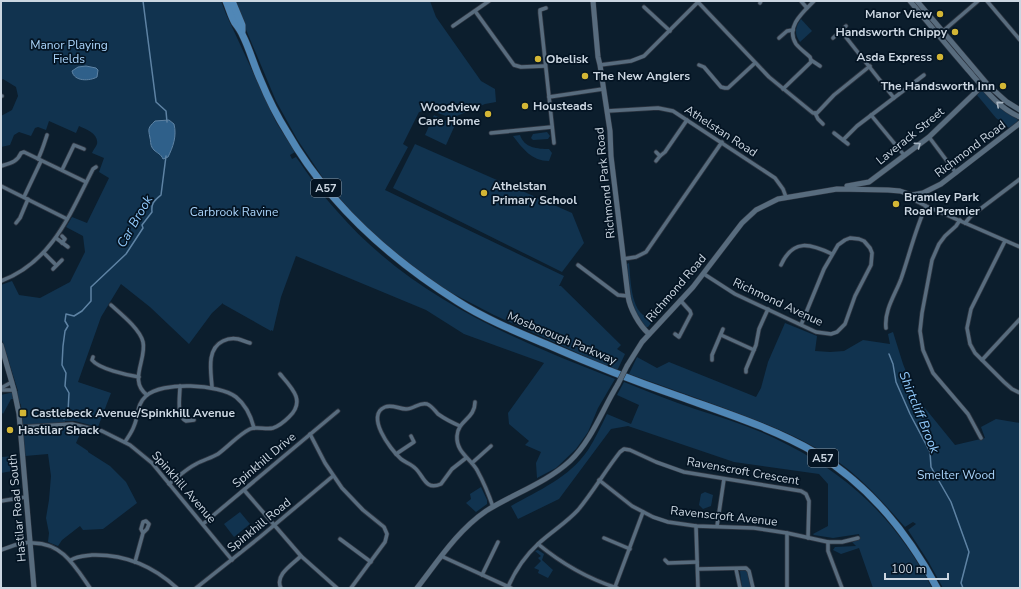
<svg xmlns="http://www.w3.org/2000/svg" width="1021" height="589" viewBox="0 0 1021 589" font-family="'Nunito Sans',sans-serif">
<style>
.green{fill:#11334f;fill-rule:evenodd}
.water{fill:#2f608a;stroke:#5e83a4}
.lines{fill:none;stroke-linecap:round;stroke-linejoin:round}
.stream{stroke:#5e83a4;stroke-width:1.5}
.street-casing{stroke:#2d3541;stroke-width:5}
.secondary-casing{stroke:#2d3541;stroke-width:6}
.highway-casing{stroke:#2d3541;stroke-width:8}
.street{stroke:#586c7e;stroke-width:3.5}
.secondary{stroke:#586c7e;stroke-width:5}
.highway{stroke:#5087b6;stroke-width:7}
.secondary-bridge-casing{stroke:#2d3541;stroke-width:6;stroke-linecap:butt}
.secondary-bridge{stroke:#586c7e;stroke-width:5}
.oneway{stroke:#a8b6c3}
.poi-dot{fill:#d3b635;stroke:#041423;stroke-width:1.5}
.labels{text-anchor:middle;stroke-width:3.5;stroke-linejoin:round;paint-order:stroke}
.shield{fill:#041423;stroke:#8f9ca8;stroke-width:1}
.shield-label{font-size:11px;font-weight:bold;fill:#cbd6e1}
.poi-label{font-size:12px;font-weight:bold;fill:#cbd6e1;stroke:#041423;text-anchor:start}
.park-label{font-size:12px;fill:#abd5fb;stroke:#041423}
.street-label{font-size:12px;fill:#cbd6e1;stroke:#041423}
.water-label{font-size:13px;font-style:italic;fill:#93ccfe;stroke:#041423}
</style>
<rect width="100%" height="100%" fill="#0c1e2d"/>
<!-- green -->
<g class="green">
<path d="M1,1H221L226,14L276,122L295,152L290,155L292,159L296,157C309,175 321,194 336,210C410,296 512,339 615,379L598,408L588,432L576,449L556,468L537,478L536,463L541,452L525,445L529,441L509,424L508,413L544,363L464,334L426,310L296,256L281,297L273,331L271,330V331L223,304V303L212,313L189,344L150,307L121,284L101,317L78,382L111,393L98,427L75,421H65L66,428L82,430L76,443L88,451V452L110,466L126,482L137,503L103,529L83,530L80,526L62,540L58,546L48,542L49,533L46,518L49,500L51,476L48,454L25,456L21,405L18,399H11L3,414L1,411V395L18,391L1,337V285L12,281L19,295L40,298L70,282L85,252L83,236L66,227L72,217L87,223L109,178L99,172L104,158L92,153C93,150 96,147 97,144C99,134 86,129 79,126L76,133L49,121L46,130L38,127L35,128L31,136L19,132L14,135L10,145L1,147V116L12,110L18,96L16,87L3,79L1,80ZM162,120H169L174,124C177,139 170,144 161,155C143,142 152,135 162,120Z"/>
<path d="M234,1H430L436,17L481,81L495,89L496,102L485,104L452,118L429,110L419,112L403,144L408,147L385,190L564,276L559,286H561L621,345L617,349L625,354L617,371L494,315L446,290L409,264L375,236L350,210L325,181L297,139L276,101Z"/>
<path d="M801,19L812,31L800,42C794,34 795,27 801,19Z"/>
<path d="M981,91H984L1016,118L1018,120L1016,123L1009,128L996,118L977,95Z"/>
<path d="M434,115L455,125L446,145L425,135Z"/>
<path d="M547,132L550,136L548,139L533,140L531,138L533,134Z"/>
<path d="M520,135C524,148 538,149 549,149L552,153L549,161C532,161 523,149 513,136Z"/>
<path d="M415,144L572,213L584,243L562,272L393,188Z"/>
<path d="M629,263C631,280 630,320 655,318L648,327H646C629,309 629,287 627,264Z"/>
<path d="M785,323L817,336L815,351L830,352L844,351L863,340L890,344L888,334L893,332L903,364L916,397L955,445L985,438L981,427L996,419L1020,423V588H943L928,561L908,530L916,524L913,522L905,527C887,507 870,487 849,470C813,441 767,424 724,408C692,396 660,385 629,374L637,357L657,368L669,362L756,397L761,388L768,362Z"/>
<path d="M624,382C647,391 671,401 695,409C726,419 759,429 788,445C853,478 898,523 932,588H873L859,548L841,554L833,550L835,547L856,546L852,542L860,539L859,534L833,538L814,535L813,534L828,526V484L819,474L734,462L628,426L611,429L559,499L518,519L511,506C539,490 569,478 588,450C595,439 601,426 607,414L631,424L639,405L617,395Z"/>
<path d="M16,456L18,470L1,473V457Z"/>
<path d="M481,487L487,500V504L476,512L466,503L471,499L470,494Z"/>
<path d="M705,492L713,495L711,506L703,509L699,505L701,494Z"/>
<path d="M240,512L250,524L234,537L224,524Z"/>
<path d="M538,550L544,554L542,560L553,570L548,578L538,573L539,570L534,568L541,561L538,558L541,556L535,551Z"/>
<path d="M742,570L748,571L752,588H742L740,571Z"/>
</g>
<!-- water -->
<g class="water">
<path d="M86,66L96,68L98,70L97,77C90,81 74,82 72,71L78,67Z"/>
<path d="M169,120L174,124C177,136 173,147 168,157L163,159C161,154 157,153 154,150C150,146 151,142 150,138C148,128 148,128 155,121Z"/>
</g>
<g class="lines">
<!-- stream -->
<g class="stream">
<path d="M143,1L156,102L166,111L167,122"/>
<path d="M889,354L893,364L896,382L910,414L930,452L931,467L951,502L969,552L961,583L963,588"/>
<path d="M64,419V415L68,412L69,393L65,386L66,373L62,365L63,346L65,331L68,326L65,321L66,314L74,316L82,311L91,301V287L126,254L143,228L142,225L152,212C151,203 154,201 161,195L166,156"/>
</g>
<defs>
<g id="street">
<path d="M697,1L769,77L813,113H817L834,95L870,66"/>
<path d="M801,1L807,8"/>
<path d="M814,1C803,12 785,27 796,44C800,49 806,53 810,57L811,60L820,66"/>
<path d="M987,1L1020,40"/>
<path d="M760,3L761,1"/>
<path d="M644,7L670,31"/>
<path d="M546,8L540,10V13L554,143"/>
<path d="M475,11L514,65L521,67L545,66"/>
<path d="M453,26L489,1"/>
<path d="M841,31L894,98"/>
<path d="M942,32L978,1"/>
<path d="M779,38L787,31L793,30"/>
<path d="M833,38L846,26"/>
<path d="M600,65L631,61L644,56L698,2"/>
<path d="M699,65L704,67L721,87L725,88H728L755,63"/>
<path d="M783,89L811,62V60"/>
<path d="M1,96H2"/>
<path d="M549,97L603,89"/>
<path d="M607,111L658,108L673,111L775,178L783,189L786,197"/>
<path d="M815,113L818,119L823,124"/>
<path d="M871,115L904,155"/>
<path d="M491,133L552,127"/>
<path d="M834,133L848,144"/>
<path d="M929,137L956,173"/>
<path d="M843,140L857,126L924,75"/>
<path d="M656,152L660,156L656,161"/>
<path d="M660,156L665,152L687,120"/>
<path d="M38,159C42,151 44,144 47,135"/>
<path d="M1,166C11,163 17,162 21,153L24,152L86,182"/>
<path d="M62,170L74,145L84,149"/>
<path d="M1,186L67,219"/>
<path d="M912,195L916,201L926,206L1020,247"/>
<path d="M24,197L41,161"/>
<path d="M960,220L956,226L945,236L939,244L932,260L922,313L920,331L923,350L933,373L968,414L981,438"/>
<path d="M16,223L20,218L28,199"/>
<path d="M965,223L971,216L1020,179"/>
<path d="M62,236L65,239L62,243"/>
<path d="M56,238L68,247"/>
<path d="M1005,241L971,309L967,328L970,344L975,353L1004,382L1012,389L1020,393"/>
<path d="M44,253L56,265"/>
<path d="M623,259L636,257L646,252L722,142"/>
<path d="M578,265L618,295L628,296"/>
<path d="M781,265C793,238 811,244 832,254"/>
<path d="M53,269L62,260"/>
<path d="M704,274L735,294L816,332L831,334L837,332L845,324L855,296L871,265L872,253L870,248L864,241L859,239L850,238L845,240L838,245L824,269L801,325"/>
<path d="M1,281C52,262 70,214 93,169L96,167"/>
<path d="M111,305C121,314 140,329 143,342C147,359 128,381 147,395"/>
<path d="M886,328C884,310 895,295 901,279C910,253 915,230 926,206"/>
<path d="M675,334L679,337L691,314L690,311L680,300"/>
<path d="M721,335L754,350"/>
<path d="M93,357L92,360C99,369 127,375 139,377"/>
<path d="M712,360V355L723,329"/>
<path d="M982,360L1020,319"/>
<path d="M746,372V369L756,345L759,329L768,309"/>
<path d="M180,386C180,396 176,416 186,421L194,420"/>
<path d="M212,387C211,372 206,349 223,341C227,339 233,338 238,339C242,340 246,342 250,343"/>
<path d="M1,388L12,382"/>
<path d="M1,390H14"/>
<path d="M475,402C475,419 458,420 457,436C456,452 470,458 477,470C483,481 489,495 493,507"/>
<path d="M460,426C453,423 445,419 438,414C435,411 432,406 427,404C419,402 414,409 406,409C399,409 392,404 385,407C365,415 390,449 400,458C404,462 411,464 415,468C424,476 425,491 441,484L452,469L466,458"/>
<path d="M20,427L72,424L102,431L130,445L152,463L232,560"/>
<path d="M310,434L325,463L342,488L363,510L384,527L387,534L385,542L351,588"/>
<path d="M125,442C128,437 132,432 134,426C139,415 136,405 146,396C162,381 219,384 236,397C246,405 251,416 254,428"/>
<path d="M396,454L414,442L411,436"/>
<path d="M472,463L491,446"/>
<path d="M599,480L632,506L653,517L668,522L696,526L754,528L787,533L828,542H842L858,538"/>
<path d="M169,484C178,477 186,469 196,464C203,460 211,458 218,454C229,446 238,435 250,429C257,426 266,430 273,428C279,426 284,422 289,417C306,401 292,388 280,374"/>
<path d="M244,490L301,556L337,588"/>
<path d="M1,501L26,497"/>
<path d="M203,524L338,411"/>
<path d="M696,526L698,588"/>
<path d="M717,526L724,479"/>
<path d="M787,533V588"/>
<path d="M604,538L630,549"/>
<path d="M340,539L371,562"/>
<path d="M828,542V551L842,588"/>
<path d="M30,543C61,541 75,566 90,588"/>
<path d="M538,544C561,563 589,579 617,588"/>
<path d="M1,550L15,545L30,542"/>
<path d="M441,556L511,588"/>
<path d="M71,560C77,556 84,556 92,555C124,554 153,566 177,588"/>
<path d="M665,560L668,563L697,562"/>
<path d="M135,562L143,533L141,529L143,522L146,521L149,524L147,529L143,533"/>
<path d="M698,569L746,568L749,571L753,588"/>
<path d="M736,569L740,588"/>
<path d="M482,575L498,542"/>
<path d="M508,587C515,571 525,556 538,544C551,532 566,523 578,510C593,492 605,471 620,452L624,449L630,450L656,462L684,472L801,491L806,494L809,501L808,538"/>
<path d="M615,587L643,512"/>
<path d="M196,588L260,537L333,476"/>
<path d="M281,588C274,575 293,564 301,556"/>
</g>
<g id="secondary">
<path d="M593,1L598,57L600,65L610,131L611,156L628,296C630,309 639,325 649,334"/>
<path d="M910,1C929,24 948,47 968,70C983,87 998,108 1020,117"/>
<path d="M917,1L989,86L1007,102L1020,110"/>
<path d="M847,186L869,182L929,137L982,86H989"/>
<path d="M1,345L14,390L19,414L34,588"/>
<path d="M627,366L642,342L693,287L742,223L756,210L778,199L837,189L888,190L900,191L912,195L923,193L941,184L1020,123"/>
<path d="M417,588C438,561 457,531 486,511C513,494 546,483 570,461C592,440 602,410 618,384"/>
</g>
<g id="highway">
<path d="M226,1C229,8 231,16 235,23C238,27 241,31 243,36C250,50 254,66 261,81C268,98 277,116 287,132C327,202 389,258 457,301C485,319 517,332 548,345C591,364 634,381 678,396C725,413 773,428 816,453C870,486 908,533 937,588"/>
<path d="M232,1L242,25V31"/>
</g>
</defs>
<!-- street casing -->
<use href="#street" class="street-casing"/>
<!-- secondary casing -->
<use href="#secondary" class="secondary-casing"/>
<!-- highway casing -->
<use href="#highway" class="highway-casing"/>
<!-- street -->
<use href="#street" class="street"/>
<!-- secondary -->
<use href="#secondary" class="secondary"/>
<!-- highway -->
<use href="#highway" class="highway"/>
<defs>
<path id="secondary-bridge" d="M618,384L627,366"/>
</defs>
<!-- secondary-bridge casing -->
<use href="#secondary-bridge" class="secondary-bridge-casing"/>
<!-- secondary-bridge -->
<use href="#secondary-bridge" class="secondary-bridge"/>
</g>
<!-- one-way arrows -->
<defs><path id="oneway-chevron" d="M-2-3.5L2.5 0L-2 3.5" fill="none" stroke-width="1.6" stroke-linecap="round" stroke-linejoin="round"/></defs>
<g class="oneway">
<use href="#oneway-chevron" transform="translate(999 104) rotate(-139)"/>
<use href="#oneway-chevron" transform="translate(918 145) rotate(-37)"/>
</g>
<!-- markers -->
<g class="poi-dot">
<circle cx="940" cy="14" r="4"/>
<circle cx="955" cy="32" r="4"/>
<circle cx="940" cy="57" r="4"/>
<circle cx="538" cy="59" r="4"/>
<circle cx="585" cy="76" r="4"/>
<circle cx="1003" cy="86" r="4"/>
<circle cx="525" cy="106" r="4"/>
<circle cx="488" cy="114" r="4"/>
<circle cx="484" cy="193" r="4"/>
<circle cx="896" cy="204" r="4"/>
<rect x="19" y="409" width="8" height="8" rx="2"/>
<circle cx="10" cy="430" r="4"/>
</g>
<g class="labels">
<!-- shield labels -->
<g class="shield">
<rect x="311" y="179" width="30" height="18" rx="3"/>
<rect x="808" y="449" width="30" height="18" rx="3"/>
</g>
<g class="shield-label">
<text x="326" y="192">A57</text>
<text x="823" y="462">A57</text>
</g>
<!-- poi labels -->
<g class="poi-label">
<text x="932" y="18" text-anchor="end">Manor View</text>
<text x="947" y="36" text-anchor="end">Handsworth Chippy</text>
<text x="932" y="61" text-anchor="end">Asda Express</text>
<text x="546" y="63">Obelisk</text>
<text x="593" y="80">The New Anglers</text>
<text x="995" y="90" text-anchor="end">The Handsworth Inn</text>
<text x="533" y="110">Housteads</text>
<text x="480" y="111" text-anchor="end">Woodview<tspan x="480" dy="14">Care Home</tspan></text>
<text x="492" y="190">Athelstan<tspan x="492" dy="14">Primary School</tspan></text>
<text x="904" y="201">Bramley Park<tspan x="904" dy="14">Road Premier</tspan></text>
<text x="31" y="417">Castlebeck Avenue/Spinkhill Avenue</text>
<text x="18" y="434">Hastilar Shack</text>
</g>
<!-- park labels -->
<g class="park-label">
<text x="69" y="49">Manor Playing<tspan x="69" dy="14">Fields</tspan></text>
<text x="234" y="216">Carbrook Ravine</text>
<text x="956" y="479">Smelter Wood</text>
</g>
<!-- street labels -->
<g class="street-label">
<text transform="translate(721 131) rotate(33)" y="4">Athelstan Road</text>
<text transform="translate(910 136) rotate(-39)" y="4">Laverack Street</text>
<text transform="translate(970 149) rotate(-37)" y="4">Richmond Road</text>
<text transform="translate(605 183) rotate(-96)" y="4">Richmond Park Road</text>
<text transform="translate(676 288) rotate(-49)" y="4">Richmond Road</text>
<text transform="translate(778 302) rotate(25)" y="4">Richmond Avenue</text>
<text transform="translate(562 338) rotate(23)" y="4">Mosborough Parkway</text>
<text transform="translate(264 460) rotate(-40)" y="4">Spinkhill Drive</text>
<text transform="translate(743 471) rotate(10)" y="4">Ravenscroft Crescent</text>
<text transform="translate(184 487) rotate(49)" y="4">Spinkhill Avenue</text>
<text transform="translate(17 508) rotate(-95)" y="4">Hastilar Road South</text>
<text transform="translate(724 516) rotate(6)" y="4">Ravenscroft Avenue</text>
<text transform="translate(259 525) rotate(-39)" y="4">Spinkhill Road</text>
</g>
<!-- water labels -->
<g class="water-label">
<text transform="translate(134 221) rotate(-60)" y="5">Car Brook</text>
<text transform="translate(920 412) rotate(68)" y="5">Shirtcliff Brook</text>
</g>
</g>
<!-- border -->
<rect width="1021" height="589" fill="none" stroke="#cbd6e1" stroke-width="4"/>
<!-- scale -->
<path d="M885 573v6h63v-6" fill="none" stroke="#cbd6e1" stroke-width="2"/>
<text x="891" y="573" font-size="12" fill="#cbd6e1" stroke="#041423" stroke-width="3" paint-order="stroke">100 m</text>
</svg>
